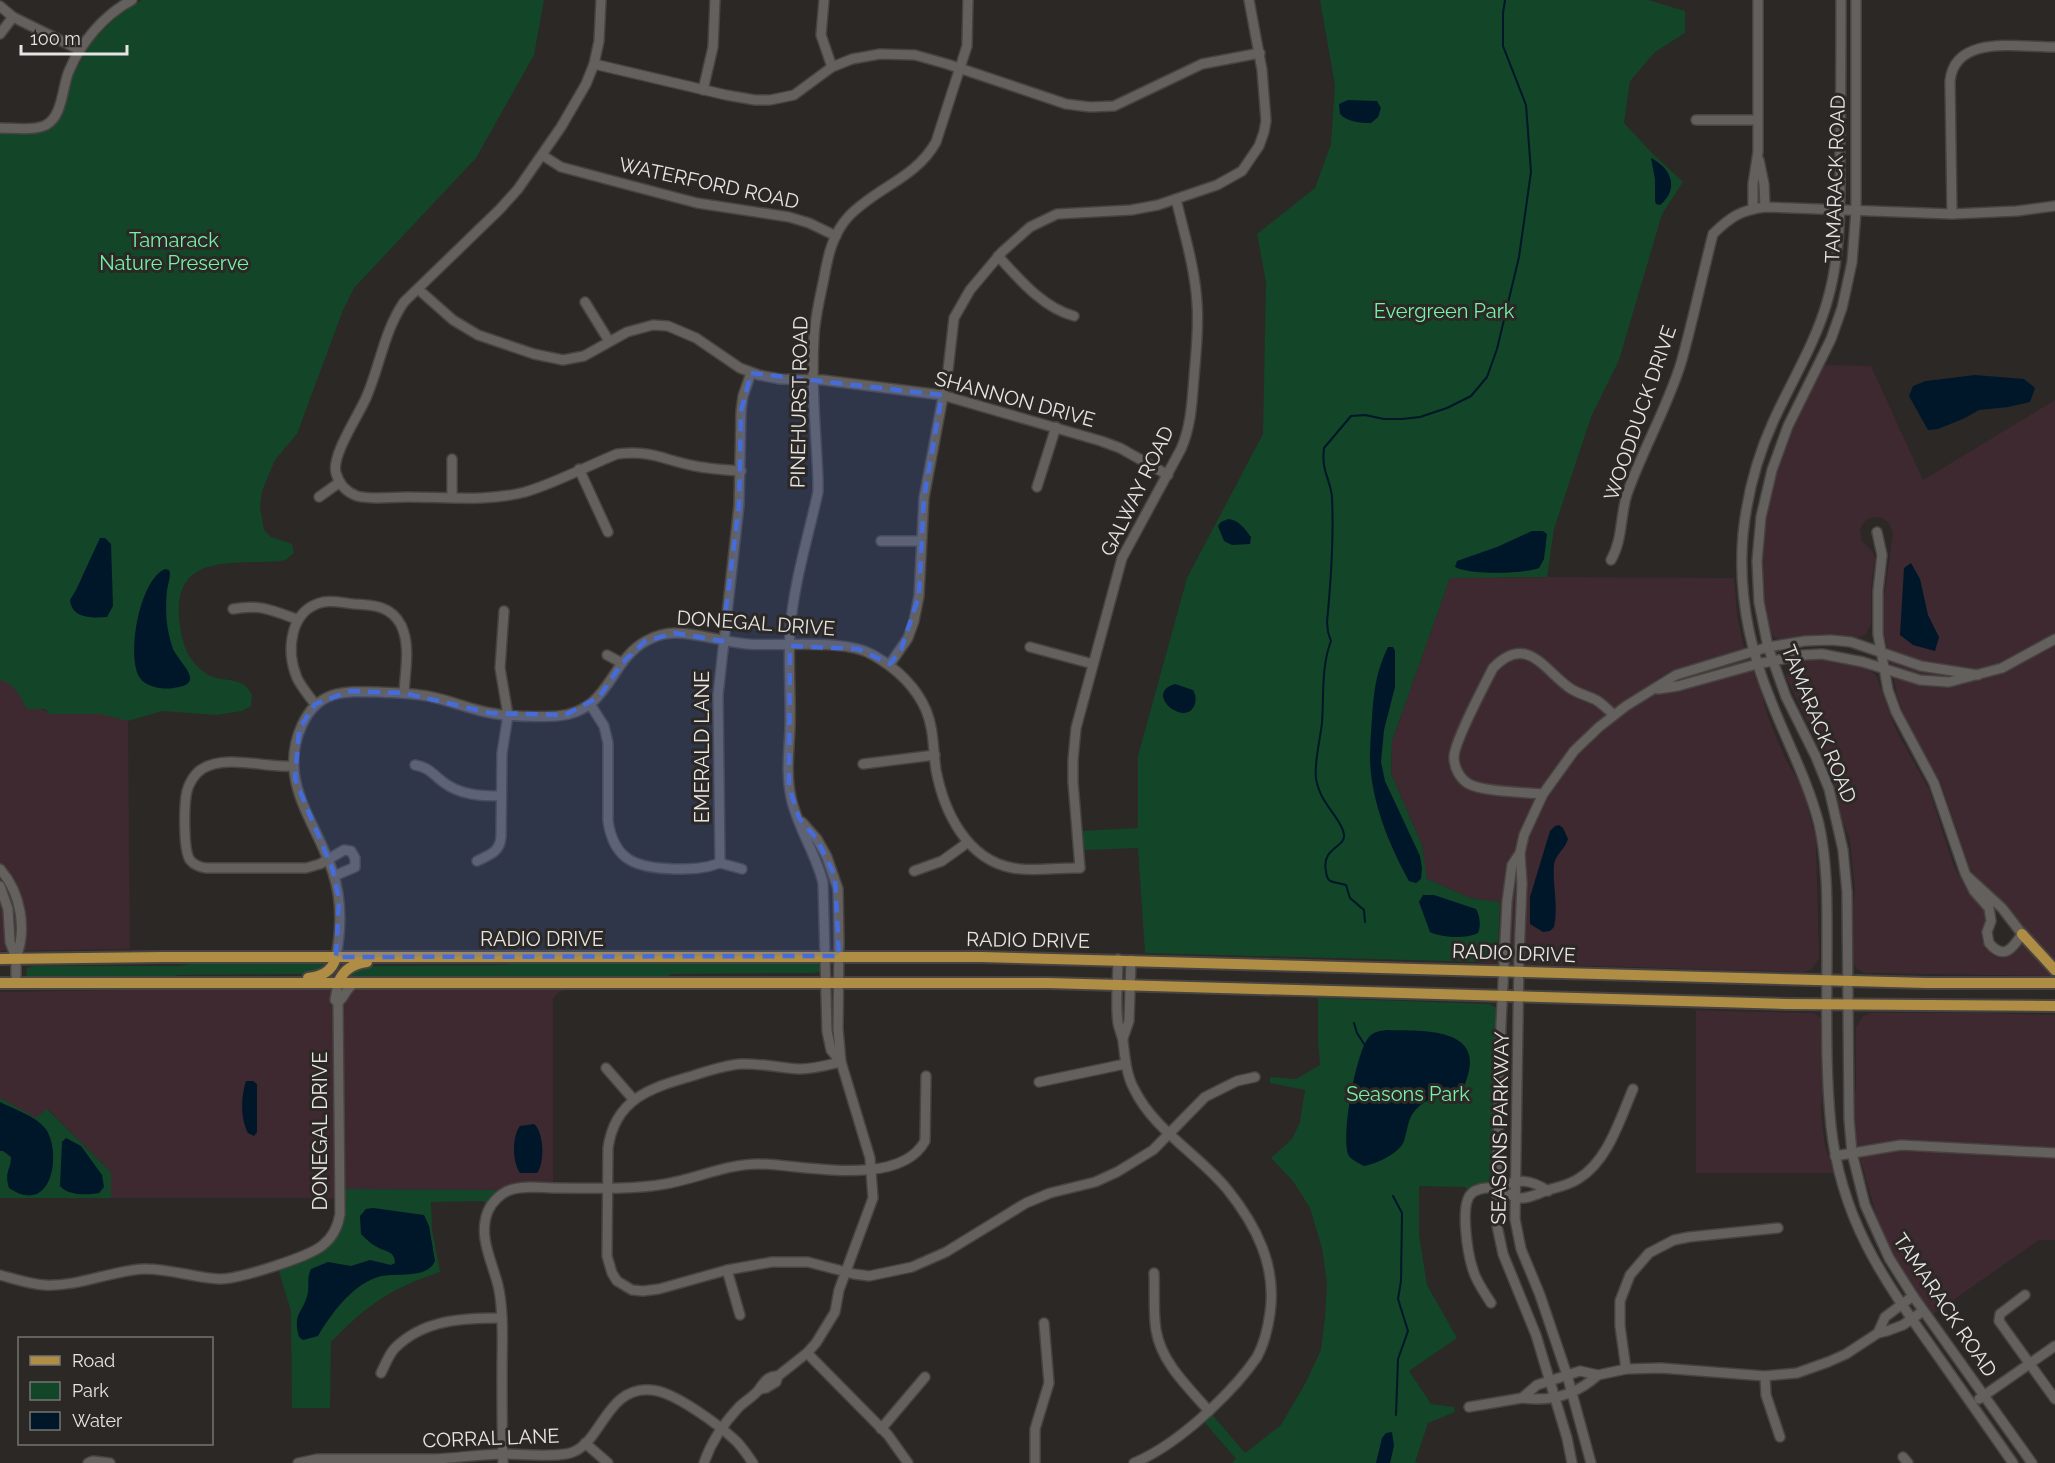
<svg xmlns="http://www.w3.org/2000/svg" width="2055" height="1463" viewBox="0 0 2055 1463" font-family="Raleway,sans-serif">
<style>
.commercial{fill:#3d292f}
.green{fill:#134529}
.water{fill:#001729}
.lines{fill:none;stroke-linecap:round;stroke-linejoin:round}
.stream{stroke:#001729;stroke-width:2}
.minor-casing{stroke:#464341;stroke-width:12}
.major-casing{stroke:#464341;stroke-width:14}
.minor{stroke:#63605d;stroke-width:9}
.major{stroke:#b08d44;stroke-width:10}
.marked{fill:#456cda;fill-opacity:0.2;stroke:#456cda;stroke-width:4.5;stroke-dasharray:12 8;stroke-linejoin:round}
.labels{text-anchor:middle;stroke-width:6;stroke-linejoin:round;paint-order:stroke}
.street-label{font-size:20px;fill:#e7e5e3;stroke:#2b2825}
.park-label{font-size:20px;fill:#76f3a8;stroke:#2b2825}
</style>
<rect width="100%" height="100%" fill="#2b2825"/>
<!-- commercial -->
<g class="commercial">
<path d="M1824,365L1871,366L1923,480L2055,400V976L1865,973L1857,969L1853,963L1851,915L1855,890L1850,840L1842,820L1831,773L1786,676L1789,665L1801,659L1839,660L1868,669L1876,675L1896,730L1929,789L1954,867L1966,887L1985,910L1986,920L1981,936L1984,946L1994,956L2008,957L2019,949L2026,934L1980,883L1970,869L1941,783L1909,727L1898,699L1884,632V597L1893,533L1889,523L1883,518L1873,517L1865,521L1860,529L1862,541L1873,552L1875,559L1871,587V624L1865,635L1856,639L1821,634L1780,639L1774,637L1769,630L1763,589L1762,557L1770,492L1789,437Z"/>
<path d="M1547,577L1734,578L1737,614L1743,644L1762,694L1768,717L1786,760L1802,787L1816,838L1819,959L1811,970L1803,972L1475,963L1489,961L1498,953L1500,902L1470,898L1427,879L1422,845L1391,773L1392,741L1450,578Z"/>
<path d="M0,675H30L41,709L50,713H128L130,949L0,951Z"/>
<path d="M177,989L566,990L559,992L553,998V1183H516L500,1190L346,1189V1198H111V1172L48,1109L36,1119L0,1098V992Z"/>
<path d="M1696,1010L1810,1013H1814L1821,1018L1822,1021L1824,1086L1821,1106L1822,1122L1825,1146L1834,1173H1696Z"/>
<path d="M1871,1013H1987L2055,1015V1240H2039L1932,1315L1899,1267L1882,1235L1854,1137L1853,1107L1856,1087V1027L1863,1016Z"/>
</g>
<!-- green -->
<g class="green">
<path d="M142,0H544L534,55L476,158L354,288L343,310L297,434L275,460L262,491L260,507L264,530L271,537L292,544L294,553L287,559L281,561C233,565 169,551 180,626C182,644 189,662 205,673C220,684 243,674 252,695L251,706L242,711L216,715L162,711L128,721L100,714H50L45,709H27C20,696 15,684 0,680V134L36,133L52,126L62,115L74,73L91,43L116,17Z"/>
<path d="M1320,0H1648L1685,11V33L1655,52L1630,81L1624,123L1650,151L1683,182L1662,214L1619,360L1591,417L1554,529L1547,577L1450,578L1392,741L1391,773L1422,845L1427,879L1470,898L1500,902L1498,952L1493,958L1482,962L1145,953L1138,848L1085,850L1081,831L1138,828V756L1187,578L1263,434L1266,282L1257,234L1315,188L1331,144L1335,85Z"/>
<path d="M805,961L818,964L821,968L819,972L814,973L672,974L668,976L347,977L354,970L368,966L502,965L535,962Z"/>
<path d="M203,962L329,963L318,971L302,974L177,975L175,977L32,978L26,975L27,968L34,966H178Z"/>
<path d="M1318,998L1489,1004L1502,1011L1497,1188L1472,1193L1465,1187L1419,1186V1235L1427,1285L1457,1338L1409,1371L1431,1404L1454,1407L1455,1412L1428,1423L1415,1462L1418,1463H1232L1236,1459L1201,1418L1209,1411L1245,1453L1281,1425L1305,1384L1321,1350L1325,1318L1327,1282L1322,1248L1310,1208L1293,1181L1271,1158L1292,1139L1300,1122L1305,1090L1270,1083V1077L1296,1079L1320,1065L1318,1040Z"/>
<path d="M0,1098L36,1118L47,1109L111,1172V1198H0Z"/>
<path d="M346,1189L500,1190L487,1204L482,1201L431,1202L432,1229L440,1272C390,1289 368,1304 331,1342L330,1408H292L291,1311L277,1265L323,1246L340,1214L346,1211Z"/>
</g>
<!-- water -->
<g class="water">
<path d="M1348,100L1377,101L1381,108L1378,117L1371,123C1360,123 1347,122 1340,114L1339,104Z"/>
<path d="M1651,158C1671,168 1680,189 1660,205L1656,204L1655,201V179Z"/>
<path d="M1975,375L2024,379L2035,388L2030,402L2008,407L1979,410L1965,418L1938,429L1928,430L1909,396L1913,386L1926,381Z"/>
<path d="M1228,519C1239,520 1245,529 1251,537L1250,544L1232,545L1224,541L1218,526L1221,522Z"/>
<path d="M1532,531H1543L1547,534L1544,559L1539,568C1524,574 1469,575 1455,567L1457,561L1497,547Z"/>
<path d="M100,538H105L111,544L113,606L107,617C92,618 72,619 70,600L76,590Z"/>
<path d="M1911,563L1920,579L1928,615L1939,637L1935,651L1913,645L1900,635L1904,568Z"/>
<path d="M165,569L169,570L170,573C170,579 168,584 167,590C165,611 166,629 173,649C177,658 192,672 190,680C188,686 179,687 174,688C165,690 145,687 140,678C126,657 139,580 165,569Z"/>
<path d="M1388,647H1393L1395,651V687L1384,730L1381,762L1385,781L1420,856L1422,868L1421,879L1416,883L1409,881C1389,845 1371,801 1370,759C1370,746 1371,731 1372,718C1374,690 1376,672 1388,647Z"/>
<path d="M1175,684L1193,690C1196,695 1197,702 1193,708C1182,725 1144,693 1175,684Z"/>
<path d="M1559,825L1563,828L1568,839C1565,849 1556,854 1554,864C1552,885 1559,906 1554,927L1550,931L1543,932L1530,924V897L1550,831L1555,826Z"/>
<path d="M1423,895H1434L1476,909C1480,916 1481,926 1478,933C1466,939 1443,938 1430,932L1419,902Z"/>
<path d="M1386,1030C1422,1031 1489,1026 1465,1084C1459,1088 1452,1092 1444,1095C1437,1098 1428,1099 1422,1104C1407,1115 1409,1126 1404,1141C1400,1153 1376,1164 1364,1166C1359,1163 1353,1161 1349,1156C1340,1139 1356,1051 1369,1037C1373,1032 1380,1031 1386,1030Z"/>
<path d="M246,1081H253L257,1084V1132L254,1136L248,1133C240,1118 241,1096 246,1081Z"/>
<path d="M0,1102C14,1109 35,1116 45,1128C62,1149 54,1218 9,1188C4,1171 11,1170 11,1157L3,1151H0Z"/>
<path d="M534,1124C544,1132 545,1163 537,1173H520C512,1162 512,1136 520,1126Z"/>
<path d="M66,1138L81,1146L102,1175L104,1187L99,1193C87,1195 69,1196 60,1186L62,1142Z"/>
<path d="M373,1208L424,1215L429,1226L435,1261C427,1280 394,1272 378,1277C352,1285 331,1314 318,1336L303,1340L299,1337C292,1312 304,1313 308,1292C309,1283 307,1277 311,1269L328,1262L351,1266L370,1260L391,1265L395,1263C395,1251 386,1252 377,1247C371,1244 366,1239 361,1234L360,1216L366,1209Z"/>
<path d="M1392,1432L1394,1446L1390,1463H1376L1382,1438L1386,1433Z"/>
</g>
<g class="lines">
<!-- stream -->
<g class="stream">
<path d="M1365,922L1364,910L1350,898L1346,885C1341,883 1332,883 1329,880C1327,878 1326,873 1326,871C1321,849 1344,847 1344,837C1345,824 1324,805 1320,792C1318,788 1317,783 1316,779C1314,762 1320,741 1322,723C1324,696 1321,667 1331,641L1328,632L1327,622C1331,581 1334,539 1332,497C1330,478 1321,471 1324,448L1351,416L1365,415L1384,419H1402L1420,417L1447,408L1471,396L1487,377L1497,349L1519,257L1531,172L1526,105L1503,46V13L1505,0"/>
<path d="M1354,1023L1357,1033L1366,1047"/>
<path d="M1393,1196L1402,1213L1401,1281L1398,1299L1408,1331L1398,1359L1396,1415"/>
</g>
<defs>
<g id="minor">
<path d="M601,0L599,41L594,64L586,84L561,127L518,189L500,209L404,302C384,331 380,366 366,398C358,416 331,456 336,473C339,484 346,492 357,496C372,500 391,497 407,497C445,497 487,502 525,492C556,483 587,466 617,454C653,450 663,460 695,466C710,469 726,470 741,471"/>
<path d="M824,0L821,35L832,67"/>
<path d="M1841,0C1841,49 1841,98 1840,148C1840,200 1842,251 1827,302C1815,344 1791,382 1773,422C1757,457 1747,496 1743,534C1738,592 1749,648 1771,701C1787,742 1808,781 1819,824C1828,865 1827,906 1827,947C1827,1006 1825,1067 1831,1126C1841,1218 1881,1276 1933,1349C1960,1387 1986,1425 2013,1463"/>
<path d="M1856,0V211L1852,262L1842,308L1831,339L1788,426L1772,470L1761,517L1757,561L1759,602L1768,647L1786,697L1816,757L1829,789L1843,850L1847,892L1849,1119L1852,1153L1865,1205L1889,1258L1913,1296L2032,1463"/>
<path d="M0,6L13,17L80,50"/>
<path d="M0,34L13,17"/>
<path d="M594,64L726,95L755,100H770L794,95L832,67L852,59L880,54L915,55L947,64L1066,104L1090,107L1114,106L1202,64L1260,53"/>
<path d="M703,90L713,47L715,0"/>
<path d="M1696,120H1757"/>
<path d="M0,128C14,128 33,131 46,125C63,116 62,87 69,71C81,42 104,15 132,0"/>
<path d="M542,155L561,167L621,183L697,203L789,217L809,223L836,236"/>
<path d="M1759,160L1764,184L1765,207"/>
<path d="M1753,209V184L1758,152V0"/>
<path d="M1952,214L1950,81C1955,33 2021,48 2055,47"/>
<path d="M998,256C1019,279 1043,308 1074,316"/>
<path d="M418,289L453,320L478,335L534,354L563,360L584,356L627,332L653,325L668,326L696,338L740,368L759,375L780,379L823,380L942,395L1101,441L1120,448L1168,475"/>
<path d="M585,302L609,341"/>
<path d="M579,469L608,532"/>
<path d="M1037,487L1056,427"/>
<path d="M319,497L340,482"/>
<path d="M452,497V459"/>
<path d="M1877,532L1882,555L1878,591V634L1888,690L1896,712L1934,783L1965,873L1974,891L1989,908L1991,921L1987,932L1989,943C2004,961 2013,948 2022,934L2002,908L1967,876"/>
<path d="M881,541H920"/>
<path d="M1611,560C1623,539 1620,516 1627,494C1643,449 1667,408 1681,363C1693,320 1702,277 1713,234C1730,217 1741,210 1765,207L1952,214L2017,211L2055,206"/>
<path d="M233,609C259,604 272,610 296,619"/>
<path d="M1030,647L1093,664"/>
<path d="M607,655L622,663"/>
<path d="M890,664L908,638L914,621L919,596L924,498L948,370L954,318L970,290L1002,252L1030,227L1057,214L1131,210L1158,205L1217,185L1242,171L1259,146L1264,132L1266,121L1262,70L1249,0"/>
<path d="M1658,689L1678,686L1757,664L1804,655L1822,654L1863,662L1920,680L1949,682L2002,668L2055,639"/>
<path d="M315,704C309,696 302,688 297,678C286,651 289,610 323,602C333,600 344,603 354,604C374,605 391,606 401,625C411,646 405,671 404,693"/>
<path d="M590,704L604,726L608,743V821C614,862 638,868 675,869C691,869 704,869 720,863"/>
<path d="M863,764L935,755"/>
<path d="M415,765C428,767 433,774 443,782C460,795 480,796 501,796"/>
<path d="M293,766C266,768 226,754 202,769C195,773 189,783 187,791C184,803 183,850 190,860C194,865 199,867 206,868H306L320,864L344,850L351,851L355,858V867L334,876"/>
<path d="M1543,794C1524,792 1484,792 1469,784C1460,779 1454,768 1454,757C1454,742 1485,684 1493,668C1526,634 1543,668 1567,686C1575,693 1586,695 1596,700C1603,704 1608,710 1614,715"/>
<path d="M1520,853L1512,865L1507,902L1501,1024L1496,1221L1503,1254L1536,1335L1567,1438L1572,1463"/>
<path d="M477,861C489,855 500,852 501,837L502,753L508,715L500,668L504,611"/>
<path d="M720,863L718,695L739,505L741,411L743,396L751,373"/>
<path d="M720,863L742,869"/>
<path d="M0,869C21,893 27,929 16,958"/>
<path d="M914,871L942,861L967,843"/>
<path d="M0,886L8,909L10,942L16,958V983"/>
<path d="M336,957C341,930 342,900 333,873C317,823 276,781 302,725C318,690 344,691 378,692C396,693 415,693 432,697C452,701 471,710 491,713C512,717 536,717 557,716C610,712 609,661 646,641C655,636 666,633 675,633C699,633 723,642 747,644C781,647 844,638 873,655C896,668 915,685 926,710C934,729 933,750 936,770C944,812 967,860 1013,868C1035,872 1058,867 1080,868L1073,782V760L1076,728L1122,558L1181,449C1191,426 1192,403 1194,377C1196,352 1199,328 1197,303C1195,268 1184,233 1176,199"/>
<path d="M1118,959C1118,980 1115,1003 1118,1023C1119,1029 1122,1035 1123,1041C1125,1057 1126,1074 1134,1089C1154,1130 1198,1154 1227,1189C1256,1225 1277,1266 1270,1313C1268,1328 1264,1344 1257,1357C1244,1376 1229,1392 1212,1408C1189,1430 1164,1450 1134,1463"/>
<path d="M338,1002C345,998 345,988 355,983"/>
<path d="M1123,1038L1129,1021L1131,960"/>
<path d="M841,1062L831,1050L827,1031L823,883C816,853 797,827 791,797C786,774 789,752 790,728C791,696 788,664 790,632C793,585 808,538 818,492V479C816,432 811,384 814,337C815,317 820,298 824,278C828,255 833,233 849,216C877,187 916,178 936,142L967,46L968,0"/>
<path d="M841,1062C828,1065 814,1069 800,1069C780,1068 761,1063 741,1064C724,1065 708,1071 692,1076C650,1088 615,1099 608,1148L607,1256L612,1273L617,1281L632,1290L643,1291L659,1289L727,1270L772,1262H808L854,1274L869,1276L912,1267L946,1252L1026,1203L1050,1193L1095,1182L1117,1172L1153,1150L1205,1097L1237,1081L1255,1077"/>
<path d="M606,1068L634,1100"/>
<path d="M1039,1082L1125,1064"/>
<path d="M1835,1156L1901,1145L2055,1153"/>
<path d="M1497,1188C1522,1202 1522,1200 1548,1190C1558,1187 1569,1185 1578,1179C1608,1161 1620,1119 1633,1089"/>
<path d="M727,1270L740,1315"/>
<path d="M1154,1273C1155,1292 1153,1311 1156,1330C1161,1362 1188,1387 1209,1411"/>
<path d="M0,1275C15,1279 29,1284 44,1285C78,1287 110,1271 143,1269C169,1268 194,1278 220,1279C239,1279 309,1257 323,1245C333,1237 338,1226 340,1214L338,1002L335,1000L338,983"/>
<path d="M2025,1295L2000,1314L1999,1321L2055,1399"/>
<path d="M1491,1303C1484,1292 1476,1281 1473,1270C1468,1255 1459,1203 1472,1193C1480,1186 1491,1189 1499,1186C1520,1180 1529,1178 1548,1191"/>
<path d="M1878,1333L1885,1317L1913,1296"/>
<path d="M807,1353L888,1435L908,1463"/>
<path d="M1626,1369L1620,1326V1301L1630,1275L1649,1253L1674,1240L1689,1237L1778,1228"/>
<path d="M381,1373C385,1365 389,1354 395,1348C424,1319 464,1318 502,1318"/>
<path d="M1765,1376L1766,1395L1780,1437"/>
<path d="M760,1389L766,1388L776,1382L778,1376L807,1353L816,1343L835,1312L839,1290L873,1198L870,1158L841,1062L838,1029L839,942L838,889L827,857L817,839L802,822"/>
<path d="M1522,1398C1551,1402 1576,1395 1598,1375"/>
<path d="M1979,1399L2055,1346"/>
<path d="M1469,1407L1522,1398L1537,1385L1580,1371L1598,1375L1626,1369L1661,1368L1765,1376L1797,1373L1828,1362L1846,1354L1878,1333L1887,1331L1903,1325L1923,1311"/>
<path d="M881,1429L925,1377"/>
<path d="M585,1443L608,1463"/>
<path d="M1903,1457L1908,1463"/>
<path d="M88,1463L93,1461L110,1463"/>
<path d="M298,1463L317,1459C356,1459 396,1459 436,1459C459,1458 481,1454 504,1454C520,1454 559,1458 573,1452C602,1441 607,1386 651,1390C674,1391 720,1426 736,1441C743,1448 748,1456 753,1463"/>
<path d="M503,1463C502,1433 502,1402 502,1372C502,1345 504,1317 499,1290C494,1264 477,1238 488,1211C492,1202 501,1193 510,1190C524,1185 542,1188 556,1188C592,1188 629,1190 665,1184C695,1179 727,1164 758,1164C801,1164 899,1189 925,1141L926,1076"/>
<path d="M704,1463C711,1442 724,1423 739,1407C745,1401 756,1395 760,1388C765,1381 768,1376 778,1376"/>
<path d="M1035,1463V1429L1049,1383L1044,1323"/>
<path d="M1591,1463L1567,1375L1540,1295L1521,1249L1515,1219L1519,956L1522,883L1520,853L1524,835L1543,794L1574,751L1599,727L1626,706L1676,675L1768,647L1805,641L1831,640L1851,642L1921,666L1978,675"/>
</g>
<g id="major">
<path d="M2022,934L2055,970"/>
<path d="M0,959L164,957H982L1927,983H2055"/>
<path d="M308,978C322,976 332,972 336,957"/>
<path d="M0,983H1048L1786,1004L2055,1006"/>
<path d="M338,983C344,969 353,964 367,962"/>
</g>
</defs>
<!-- minor casing -->
<use href="#minor" class="minor-casing"/>
<!-- major casing -->
<use href="#major" class="major-casing"/>
<!-- minor -->
<use href="#minor" class="minor"/>
<!-- major -->
<use href="#major" class="major"/>
</g>
<!-- marked area -->
<path class="marked" d="M751,373L942,395L924,498L919,596L901,650L890,664L858,649L790,646L789,786L799,818L817,839L835,876L839,956L336,957L339,900L333,871L295,779L299,729L315,704L350,691L404,693L491,713L565,715L599,697L622,663L645,641L675,633L722,641L739,505L741,411Z"/>
<g class="labels">
<!-- street labels -->
<g class="street-label">
<text transform="translate(1835 179) rotate(-88)" y="7">TAMARACK ROAD</text>
<text transform="translate(709 183) rotate(12)" y="7">WATERFORD ROAD</text>
<text transform="translate(1015 399) rotate(15)" y="7">SHANNON DRIVE</text>
<text transform="translate(799 402) rotate(-89)" y="7">PINEHURST ROAD</text>
<text transform="translate(1640 413) rotate(-71)" y="7">WOODDUCK DRIVE</text>
<text transform="translate(1137 491) rotate(-64)" y="7">GALWAY ROAD</text>
<text transform="translate(756 623) rotate(4)" y="7">DONEGAL DRIVE</text>
<text transform="translate(1819 724) rotate(68)" y="7">TAMARACK ROAD</text>
<text transform="translate(702 747) rotate(-90)" y="7">EMERALD LANE</text>
<text x="542" y="946">RADIO DRIVE</text>
<text transform="translate(1028 940) rotate(1)" y="7">RADIO DRIVE</text>
<text transform="translate(1514 953) rotate(2)" y="7">RADIO DRIVE</text>
<text transform="translate(1500 1128) rotate(-89)" y="7">SEASONS PARKWAY</text>
<text transform="translate(320 1131) rotate(-90)" y="7">DONEGAL DRIVE</text>
<text transform="translate(1945 1305) rotate(56)" y="7">TAMARACK ROAD</text>
<text transform="translate(491 1438) rotate(-2)" y="7">CORRAL LANE</text>
</g>
<!-- park labels -->
<g class="park-label">
<text x="174" y="247">Tamarack<tspan x="174" dy="23">Nature Preserve</tspan></text>
<text x="1444" y="318">Evergreen Park</text>
<text x="1408" y="1101">Seasons Park</text>
</g>
</g>
<!-- legend -->
<rect x="18" y="1337" width="195" height="108" fill="#2b2825" stroke="#767471" stroke-width="1.5"/>
<rect x="30" y="1356" width="30" height="9" fill="#b08d44" stroke="#767471" stroke-width="1.5"/>
<text x="72" y="1367" font-size="18" fill="#e7e5e3">Road</text>
<rect x="30" y="1382" width="30" height="18" fill="#134529" stroke="#767471" stroke-width="1.5"/>
<text x="72" y="1397" font-size="18" fill="#e7e5e3">Park</text>
<rect x="30" y="1412" width="30" height="18" fill="#001729" stroke="#767471" stroke-width="1.5"/>
<text x="72" y="1427" font-size="18" fill="#e7e5e3">Water</text>
<!-- scale -->
<path d="M21 45v9h106v-9" fill="none" stroke="#e7e5e3" stroke-width="3"/>
<text x="30" y="45" font-size="18" fill="#e7e5e3" stroke="#2b2825" stroke-width="4.5" paint-order="stroke">100 m</text>
</svg>
